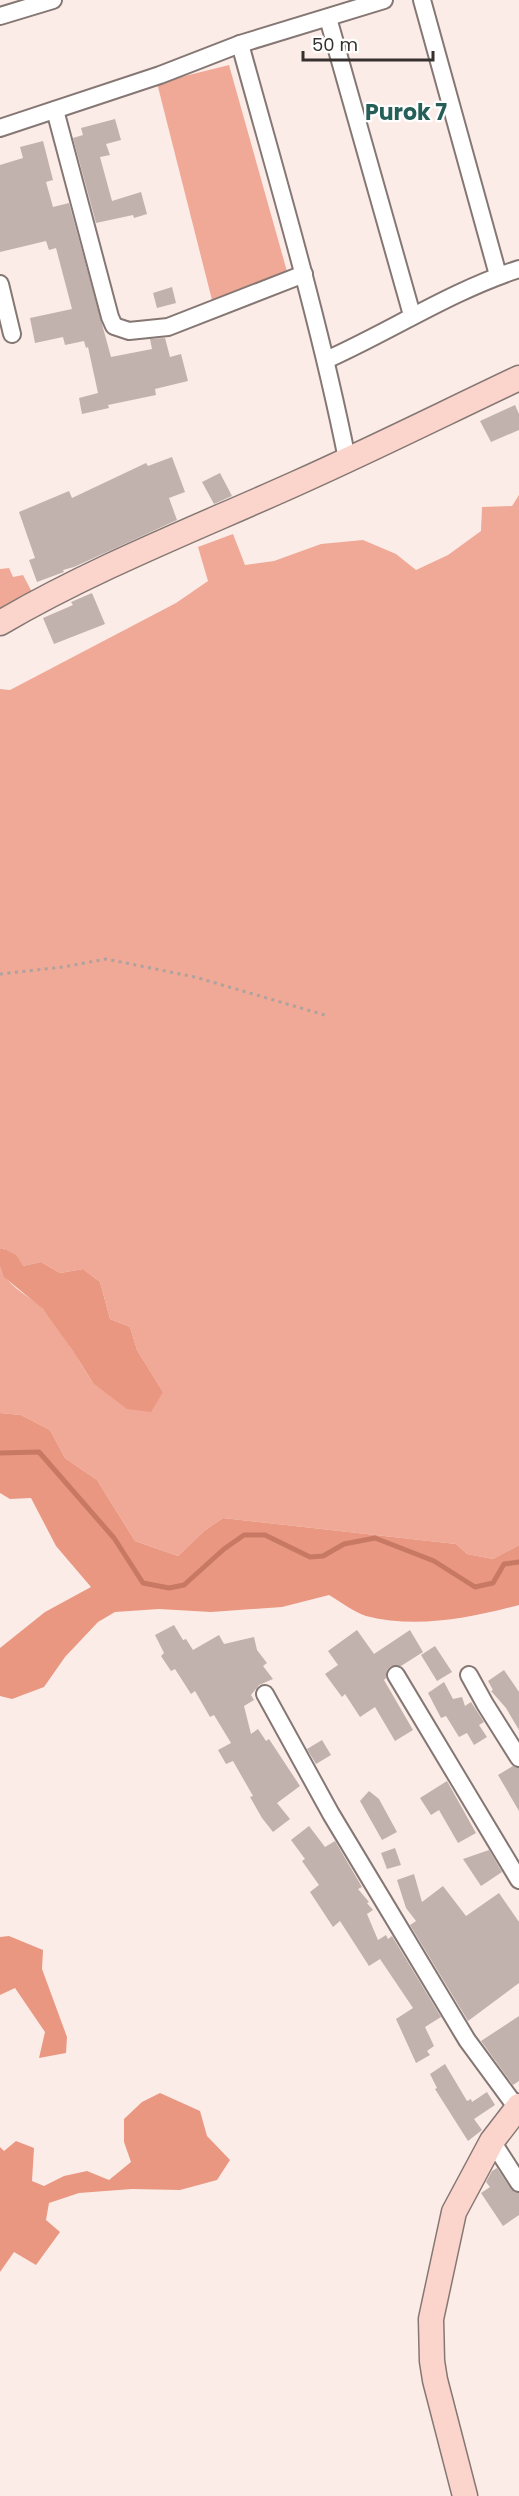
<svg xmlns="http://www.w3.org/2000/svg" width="519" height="2496" viewBox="0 0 519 2496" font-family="Poppins,sans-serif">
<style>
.green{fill:#f0a996}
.forest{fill:#e99781}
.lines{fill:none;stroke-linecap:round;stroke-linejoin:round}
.stream{stroke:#c87964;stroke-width:5}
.building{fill:#c1b2ae}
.street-casing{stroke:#857773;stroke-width:20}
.secondary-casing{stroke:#857773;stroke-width:27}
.path{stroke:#aea29f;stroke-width:3;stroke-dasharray:3 4.5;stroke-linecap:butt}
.street{stroke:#fff;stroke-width:16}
.secondary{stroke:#fbd5cb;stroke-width:24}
.labels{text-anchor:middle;stroke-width:4.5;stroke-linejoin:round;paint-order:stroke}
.neighbourhood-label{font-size:22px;font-weight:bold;fill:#265f58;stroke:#fff}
</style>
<rect width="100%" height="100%" fill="#fcece8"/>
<!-- green -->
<g class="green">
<path d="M229,65L288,275L212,300L157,83Z"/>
<path d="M519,495V1545L493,1559L467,1554L456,1544L223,1518L204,1531L178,1556L135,1541L97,1480L65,1458L50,1430L21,1415L0,1413V1267C7,1287 29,1295 43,1309C63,1331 77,1359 93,1383L163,1392L137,1350L130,1327L110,1319L100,1282L83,1269L60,1273L41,1262L23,1266L3,1248L0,1249V689L10,690L176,603L208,581L198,547L233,534L245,565L274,561L321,544L363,540L396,554L416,570L448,555L481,531L482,507L512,506Z"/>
<path d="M9,568L13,577L23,575L32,592L0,610V569Z"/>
</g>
<!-- forest -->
<g class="forest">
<path d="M2,1248L16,1255L23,1266L41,1262L60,1273L83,1269L100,1282L110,1319L130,1327L137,1350L163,1392L151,1412L127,1409L93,1383L71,1348L43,1309L4,1277L0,1267V1249Z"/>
<path d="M0,1413L21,1415L50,1430L65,1458L97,1480L135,1541L178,1556L204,1531L223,1518L456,1544L467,1554L493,1559L519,1545V1605C470,1618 417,1629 366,1616C354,1612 341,1602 329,1595L282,1607L211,1612L159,1609L115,1612L98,1622L65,1657L44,1687L12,1699L0,1696V1648L45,1612L91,1587L56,1546L31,1498L10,1499L0,1493Z"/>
<path d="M9,1936L43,1950L42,1969L67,2037L66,2053L39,2058L45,2032L15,1988L0,1995V1937Z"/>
<path d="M160,2093L200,2111L207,2136L230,2160L217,2180L180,2190L132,2189L79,2193L49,2203L46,2220L60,2232L36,2265L14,2252L0,2272V2147L4,2151L16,2141L34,2148L32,2181L44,2186L64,2176L87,2171L109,2180L131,2162L124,2142V2119L142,2102Z"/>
</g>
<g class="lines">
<!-- stream -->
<path class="stream" d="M0,1453L39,1452L114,1538L143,1583L169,1588L184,1585L224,1549L244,1535H265L310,1557L323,1556L344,1544L375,1538L434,1561L475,1587L493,1583L504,1564L519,1562"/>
</g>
<!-- building -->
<g class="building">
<path d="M115,119L121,140L106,144L110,155L100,157L112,201L141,192L147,214L134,218L133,215L96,223L73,138L83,135L81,128Z"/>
<path d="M43,141L53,180L46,182L53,207L69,203L111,357L152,349L150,339L165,338L170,357L181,354L188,381L155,389L156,395L108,405L109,408L82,414L79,398L98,393L88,347L86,348L84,341L65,345L63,337L35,343L30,318L72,309L56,248L49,250L46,241L0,252V165L23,158L20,147Z"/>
<path d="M172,287L176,303L157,308L153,293Z"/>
<path d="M515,405L519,414V430L491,442L480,421Z"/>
<path d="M172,457L185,492L169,498L177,520L74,567L63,570L64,572L37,582L29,560L35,558L19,512L69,491L72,498L146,463L148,466Z"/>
<path d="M220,473L232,496L214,504L202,482Z"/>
<path d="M92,593L105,624L54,644L43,618L73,605L71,602Z"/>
<path d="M174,1625L183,1640L186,1639L193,1650L219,1635L224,1644L254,1637L257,1650L267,1663L263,1666L273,1679L259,1685L251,1695L254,1700L244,1706L251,1734L258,1729L266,1741L269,1739L300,1786L277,1803L290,1819L273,1832L262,1818L250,1797L253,1796L233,1761L226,1764L218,1750L231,1743L214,1715L210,1717L195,1691L191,1694L175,1669L171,1671L161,1656L164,1653L155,1635Z"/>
<path d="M357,1630L374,1654L410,1630L423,1652L401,1666H391L387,1670L386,1678L384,1680L413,1730L395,1741L375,1707L360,1717L345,1694L342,1697L325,1674L338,1665L328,1651Z"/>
<path d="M435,1646L452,1672L437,1681L421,1655Z"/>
<path d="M504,1670L519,1692V1730L506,1708L491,1691L493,1690L488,1681Z"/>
<path d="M444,1682L453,1699L462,1697L465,1706L471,1702L484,1722L479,1725L487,1737L474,1745L467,1733L459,1737L446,1716L441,1718L428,1693Z"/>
<path d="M322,1740L331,1755L316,1764L307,1749Z"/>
<path d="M513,1766L519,1768V1811L498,1775Z"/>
<path d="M447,1781L476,1833L458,1843L439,1810L431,1815L420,1798Z"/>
<path d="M369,1791L379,1799L397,1832L382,1840L360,1801Z"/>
<path d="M309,1826L325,1847L335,1841L362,1887L358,1889L369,1902L367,1903L373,1910L367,1914L378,1940L386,1935L388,1939L392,1936L441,2017L425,2027L434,2046L427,2051L430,2055L416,2063L396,2019L413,2008L380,1959L369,1966L340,1921L333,1927L310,1892L319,1885L302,1861L305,1859L291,1840Z"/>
<path d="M395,1848L401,1865L387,1869L381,1853Z"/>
<path d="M489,1850L502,1872L481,1886L463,1859Z"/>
<path d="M414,1874L422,1902L443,1886L466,1916L499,1893L519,1922V1983L468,2021L410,1925L416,1921L406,1908L397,1880Z"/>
<path d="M519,2016V2081L513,2085L481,2041Z"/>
<path d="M445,2064L467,2101L471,2099L472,2102L487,2092L495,2105L474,2119L482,2130L468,2141L435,2089L437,2088L430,2074Z"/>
<path d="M497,2168L511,2189L519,2193V2215L503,2226L481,2193L490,2187L486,2182L492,2171Z"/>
</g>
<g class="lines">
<defs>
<g id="street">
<path d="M422,0L498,275"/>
<path d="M0,16L53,0"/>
<path d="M328,18L412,315"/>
<path d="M240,44C278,182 319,319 347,459"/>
<path d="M55,110L110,317L114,326L129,331L168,327L304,274"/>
<path d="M0,128L160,75L240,44L384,0"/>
<path d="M0,284L12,334"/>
<path d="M326,360C391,331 451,291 519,269"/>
<path d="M396,1675L519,1880"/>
<path d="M469,1675L485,1704L519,1758"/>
<path d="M265,1694L331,1814L467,2040L517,2108"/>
<path d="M492,2141L519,2183"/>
</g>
<g id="secondary">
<path d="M0,623C94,568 197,528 297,483C371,450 445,413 519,378"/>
<path d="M465,2496L435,2380L432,2361L431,2319L454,2212L492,2141L519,2106"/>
</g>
</defs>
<!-- street casing -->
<use href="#street" class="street-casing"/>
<!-- secondary casing -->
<use href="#secondary" class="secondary-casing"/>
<!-- path -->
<path class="path" d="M0,974L63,967L106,959L195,977L328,1016"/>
<!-- street -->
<use href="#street" class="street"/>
<!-- secondary -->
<use href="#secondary" class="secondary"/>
</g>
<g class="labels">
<!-- neighbourhood labels -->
<g class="neighbourhood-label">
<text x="406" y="120">Purok 7</text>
</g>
</g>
<!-- scale -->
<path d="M303 51v9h130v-9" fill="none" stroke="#36302f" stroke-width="3"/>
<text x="312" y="51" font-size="18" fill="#36302f" stroke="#ffffff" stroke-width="4.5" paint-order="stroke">50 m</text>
</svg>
